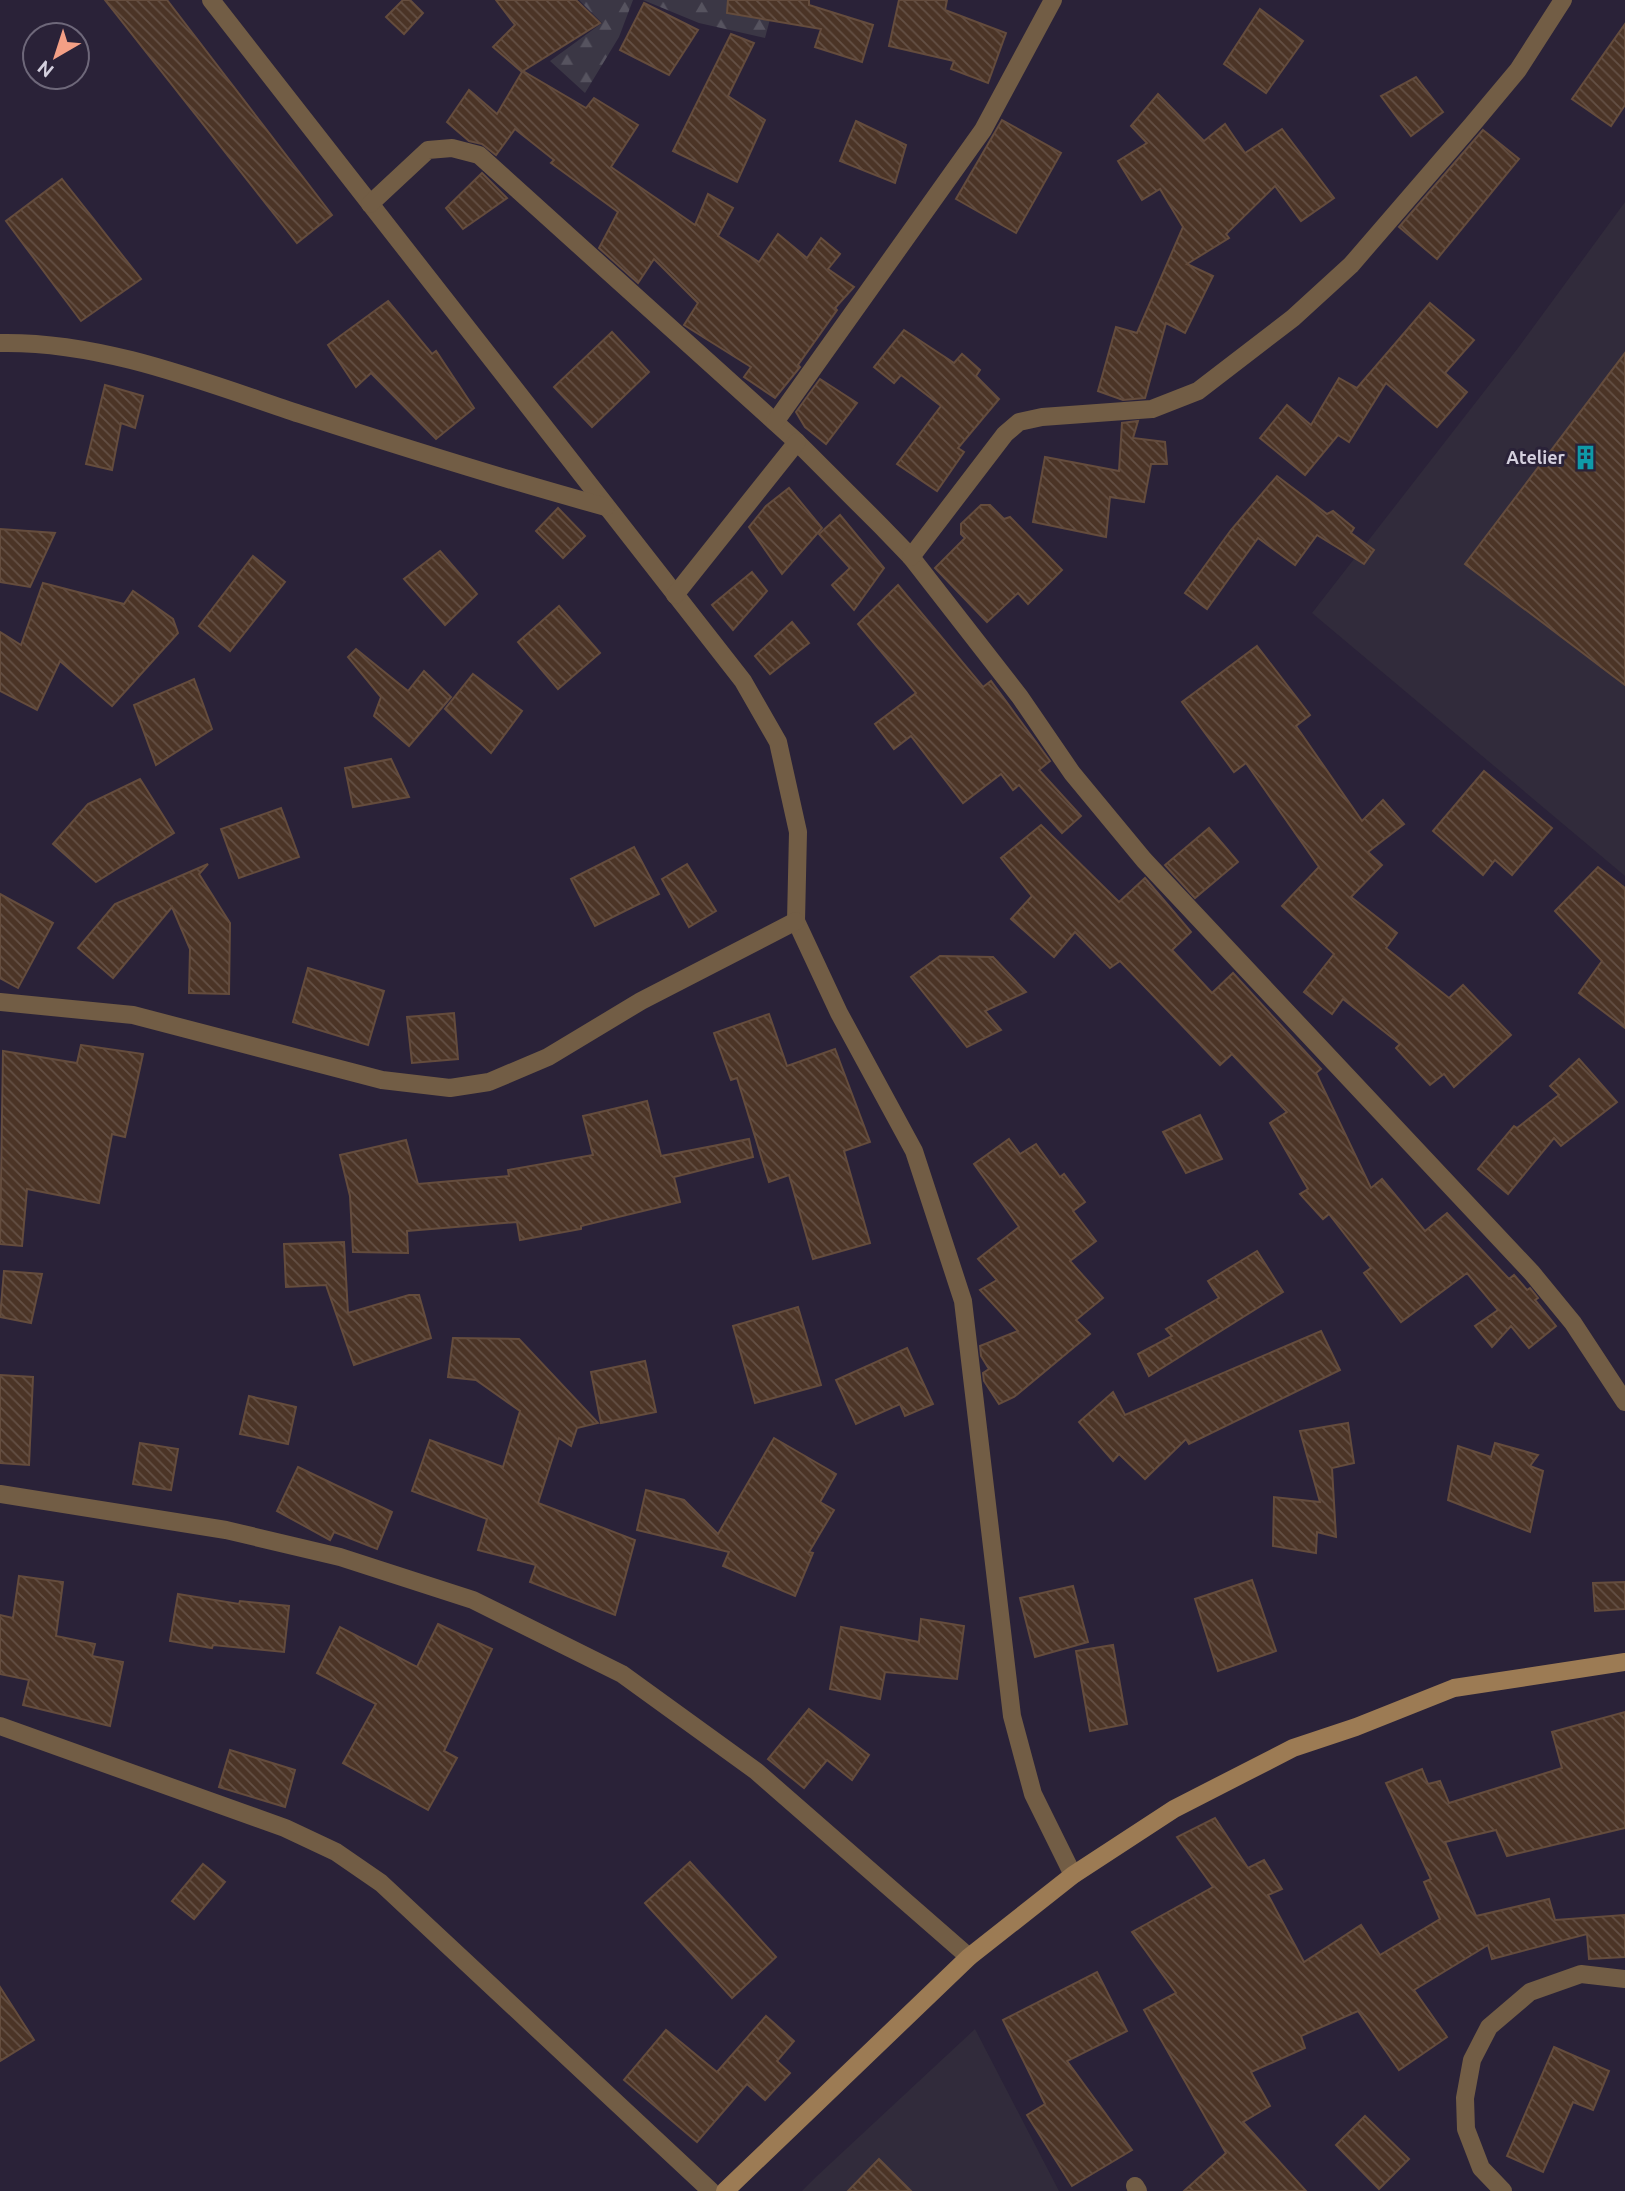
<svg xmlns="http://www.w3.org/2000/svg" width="1625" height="2191" viewBox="0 0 1625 2191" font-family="Ubuntu,sans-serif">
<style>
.education{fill:#312b3b}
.forest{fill:url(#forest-firs)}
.building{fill:url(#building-back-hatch);stroke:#644c3d;stroke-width:2}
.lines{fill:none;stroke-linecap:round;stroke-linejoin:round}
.street{stroke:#725d45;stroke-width:18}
.secondary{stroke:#9c7b54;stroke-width:18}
.labels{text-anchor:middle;stroke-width:6;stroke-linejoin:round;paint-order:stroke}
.poi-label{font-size:18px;font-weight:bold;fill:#d4d0de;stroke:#2a2238;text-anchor:end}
</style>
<defs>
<pattern id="forest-firs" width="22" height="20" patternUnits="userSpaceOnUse" patternTransform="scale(1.75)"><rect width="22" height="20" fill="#3b3745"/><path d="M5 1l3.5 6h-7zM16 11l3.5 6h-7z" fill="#56535f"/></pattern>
<pattern id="building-back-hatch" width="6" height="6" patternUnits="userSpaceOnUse" patternTransform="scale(1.75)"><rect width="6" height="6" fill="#4b3426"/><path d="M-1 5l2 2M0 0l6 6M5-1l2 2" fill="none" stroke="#645045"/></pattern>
</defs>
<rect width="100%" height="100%" fill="#2a2238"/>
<!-- education -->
<g class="education">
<path d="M1625,202V876L1312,613L1518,348Z"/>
<path d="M975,2029L1059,2191H802L817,2176Z"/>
</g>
<!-- forest -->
<g class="forest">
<path d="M579,0H633L619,37L585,93L550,61L602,23Z"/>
<path d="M643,0H775L765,38L699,23Z"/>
</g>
<!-- building -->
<g class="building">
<path d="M105,0H167L332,215L297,243Z"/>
<path d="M403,0H410L423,13L404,34L386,17Z"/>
<path d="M496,0H576L600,23L523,71L586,108L594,98L638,125L611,167L695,225L708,194L733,208L718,236L759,262L778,234L807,258L821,238L840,254L828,269L854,287L835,308L837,310L798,365L800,367L775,398L744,377L751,367L684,325L698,303L654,259L638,283L599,248L618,212L551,163L554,160L515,129L496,155L482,144L469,141L447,122L469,90L497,114L522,72L493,47L515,25Z"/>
<path d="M728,0H809V5L873,25L862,62L815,47L821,29L727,13Z"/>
<path d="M899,0H947L945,10L1006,33L988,83L951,69L954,61L889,46Z"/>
<path d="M644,3L698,30L669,75L620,50Z"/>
<path d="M1260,9L1303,41L1266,93L1224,64Z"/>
<path d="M1625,24V105L1611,126L1572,99Z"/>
<path d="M731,34L754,43L728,96L765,120L737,182L673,151Z"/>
<path d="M1416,77L1443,112L1411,136L1381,96Z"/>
<path d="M1158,94L1204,141L1225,124L1245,153L1282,129L1334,198L1301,221L1275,186L1226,234L1229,238L1187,264L1213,276L1185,333L1166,323L1145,398L1123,400L1098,391L1116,327L1137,333L1183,227L1160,189L1142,200L1118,161L1147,143L1131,126Z"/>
<path d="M1002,120L1061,153L1016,233L956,199Z"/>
<path d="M856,121L906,145L895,183L840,161Z"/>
<path d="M1483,130L1519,159L1437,259L1399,227Z"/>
<path d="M482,173L507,198L463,229L446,208Z"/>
<path d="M62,179L141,279L81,321L6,221Z"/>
<path d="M388,301L432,354L436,351L474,408L436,439L371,373L356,387L328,345Z"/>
<path d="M1430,303L1474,340L1445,373L1467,392L1437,427L1386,383L1349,442L1338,435L1305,475L1260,438L1287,405L1311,425L1339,378L1357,388Z"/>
<path d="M904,330L954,363L962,354L980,370L976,376L999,399L958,448L964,452L937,491L897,464L941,406L901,375L894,383L874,367Z"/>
<path d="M612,332L649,372L592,427L554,387Z"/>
<path d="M1625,353V685L1465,564Z"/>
<path d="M820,379L857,403L826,444L805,427L796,412Z"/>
<path d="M105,385L143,396L135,428L121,423L112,470L86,464Z"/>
<path d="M1138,421L1133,438L1165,442L1167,464H1151L1144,502L1110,497L1106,537L1033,522L1045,457L1119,471L1122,423Z"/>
<path d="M1277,476L1327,514L1333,511L1354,528L1351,533L1374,550L1364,564L1317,535L1295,565L1258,538L1207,609L1185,593L1231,530Z"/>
<path d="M789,488L822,528L782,574L749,527L766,506Z"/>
<path d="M981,505H990L1004,519L1010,517L1062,570L1028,604L1018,593L987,622L935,568L965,538L961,534V524Z"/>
<path d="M558,508L585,536L563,558L536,531Z"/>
<path d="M840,515L884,568L854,610L832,585L850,568L819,534Z"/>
<path d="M0,529L55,533L30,587L0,582Z"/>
<path d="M440,551L477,594L445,625L404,579Z"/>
<path d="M253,556L285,582L230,651L199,626Z"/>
<path d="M752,572L767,591L733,630L712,605Z"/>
<path d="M43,583L124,604L133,591L173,619L178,633L112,706L60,661L37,710L0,691V632L21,645Z"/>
<path d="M898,585L983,687L991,681L1050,761L1039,770L1081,816L1062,833L1019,785L1013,790L1001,774L963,803L911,736L894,749L875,724L916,693L858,624Z"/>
<path d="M559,606L600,653L558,689L518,642Z"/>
<path d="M792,622L809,643L770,674L755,656Z"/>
<path d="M1257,646L1310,715L1296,726L1362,821L1383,800L1404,824L1368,852L1382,865L1351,897L1397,933L1386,948L1449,998L1463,985L1511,1035L1454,1087L1444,1074L1430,1085L1396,1048L1400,1044L1343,999L1332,1014L1304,992L1334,954L1282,906L1319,867L1246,763L1234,772L1182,702Z"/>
<path d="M356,649L408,691L424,671L451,697L409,746L374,716L381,697L348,657Z"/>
<path d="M473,674L522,711L491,753L445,709Z"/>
<path d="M194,679L212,729L156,765L134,705Z"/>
<path d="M391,759L409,797L353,807L345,768Z"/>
<path d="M1484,771L1552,828L1512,875L1495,860L1483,875L1433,831Z"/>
<path d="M140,779L174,833L96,882L53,844L88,804Z"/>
<path d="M281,808L299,857L239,878L221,829Z"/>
<path d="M1041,825L1119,902L1145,878L1191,932L1172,950L1212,993L1233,973L1321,1069L1316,1073L1371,1188L1382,1179L1425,1231L1447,1213L1509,1279L1514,1275L1527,1290L1530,1288L1538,1298L1535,1300L1556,1326L1529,1348L1511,1326L1492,1347L1475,1326L1498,1310L1467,1273L1401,1322L1364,1273L1371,1268L1329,1214L1323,1219L1300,1194L1308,1189L1270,1123L1287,1112L1232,1054L1220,1065L1120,961L1110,968L1075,932L1054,957L1011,919L1032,896L1001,858Z"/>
<path d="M1209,828L1238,862L1195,898L1165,865Z"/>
<path d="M634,847L659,894L595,926L571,879Z"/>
<path d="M208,864L199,874L230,923L229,994L189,993L190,949L172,907L113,978L78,948L115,904Z"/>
<path d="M687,864L716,911L689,927L662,879Z"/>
<path d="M1598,867L1625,888V1028L1579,993L1602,961L1555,911Z"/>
<path d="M0,894L53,923L18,988L0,978Z"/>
<path d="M940,956L993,957L1026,992L985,1011L1001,1030L967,1047L911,977Z"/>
<path d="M308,968L384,991L368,1045L293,1022Z"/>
<path d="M454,1013L458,1059L412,1063L407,1017Z"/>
<path d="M769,1014L787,1066L835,1049L870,1142L844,1151L870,1243L813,1259L789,1175L769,1182L737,1078L731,1080L714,1033Z"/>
<path d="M81,1045L143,1054L125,1137L112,1134L99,1203L27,1189L22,1246L0,1244L3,1051L77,1063Z"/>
<path d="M1579,1059L1617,1102L1561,1146L1554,1138L1508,1194L1478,1169L1514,1126L1517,1128L1559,1095L1550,1086Z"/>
<path d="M647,1101L661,1156L749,1139L753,1157L674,1177L680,1202L581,1226V1229L520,1240L517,1222L407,1231L408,1253L353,1252L350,1196L340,1155L406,1140L418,1184L509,1176L508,1170L593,1155L583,1116Z"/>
<path d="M1200,1115L1222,1159L1186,1173L1163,1132Z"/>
<path d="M1009,1139L1020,1154L1036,1144L1060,1177L1064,1174L1085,1202L1073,1211L1096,1241L1070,1261L1103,1298L1076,1320L1090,1334L1014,1397L999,1404L984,1381L983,1373L989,1369L981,1356L980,1346L1018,1331L980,1290L997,1280L978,1259L1019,1227L974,1164Z"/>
<path d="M344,1242L348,1313L409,1295H419L431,1338L354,1365L326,1285L286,1287L284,1244Z"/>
<path d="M1257,1251L1283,1292L1149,1376L1138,1354L1172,1336L1166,1329L1219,1298L1208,1281Z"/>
<path d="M4,1271L42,1274L31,1323L0,1317Z"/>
<path d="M798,1307L821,1385L755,1403L733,1326Z"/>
<path d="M1321,1331L1340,1370L1189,1444L1186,1439L1145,1479L1119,1454L1113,1461L1079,1422L1113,1392L1125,1415Z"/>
<path d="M453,1338L519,1339L598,1423L577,1428L571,1446L559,1438L538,1503L635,1540L615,1615L530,1582L536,1565L478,1550L487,1519L412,1491L430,1440L503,1467L520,1411L476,1380L448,1377Z"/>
<path d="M907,1348L933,1404L905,1416L900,1404L856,1424L836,1380Z"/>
<path d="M645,1361L656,1412L601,1423L591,1372Z"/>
<path d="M0,1375L33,1377L29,1465L0,1463Z"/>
<path d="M249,1396L296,1407L288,1444L240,1434Z"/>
<path d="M1348,1423L1354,1463L1332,1468L1336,1537L1317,1532L1316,1553L1273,1546L1274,1497L1320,1502L1300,1431Z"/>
<path d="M774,1438L836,1474L820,1502L834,1510L809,1552L813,1553L795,1596L723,1566L729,1552L637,1530L646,1490L684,1500L718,1534Z"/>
<path d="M140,1443L178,1449L171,1490L133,1484Z"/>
<path d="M1495,1443L1538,1455L1530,1466L1543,1471L1530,1532L1448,1500L1458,1446L1491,1457Z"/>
<path d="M298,1467L392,1512L377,1549L334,1532L330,1540L277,1511Z"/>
<path d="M19,1576L63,1582L56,1636L95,1644L92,1656L123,1662L110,1726L23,1705L29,1680L0,1674V1615L13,1618Z"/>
<path d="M1252,1580L1276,1651L1218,1671L1195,1599Z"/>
<path d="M1625,1582V1609L1595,1611L1593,1583Z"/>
<path d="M1073,1586L1088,1642L1035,1657L1020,1598Z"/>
<path d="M178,1594L239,1604L240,1601L289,1606L284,1652L213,1645L212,1648L170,1641Z"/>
<path d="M921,1619L964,1626L957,1679L885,1672L880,1699L830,1689L841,1627L919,1642Z"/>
<path d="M438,1624L492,1649L444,1751L457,1758L428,1810L343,1763L376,1704L317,1673L340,1627L417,1667Z"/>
<path d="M1113,1645L1127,1724L1090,1731L1076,1651Z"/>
<path d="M809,1709L869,1755L852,1780L827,1760L804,1788L768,1759Z"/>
<path d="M1625,1712V1828L1507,1856L1496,1830L1445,1842L1476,1916L1549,1899L1555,1920L1625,1915V1957L1589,1959L1587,1934L1492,1959L1488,1945L1414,1990L1447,2037L1399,2070L1358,2011L1301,2036L1305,2048L1251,2072L1270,2106L1243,2122L1306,2191H1184L1226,2153L1144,2010L1176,1993L1132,1932L1213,1887L1177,1837L1215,1818L1248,1868L1264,1860L1282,1889L1268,1895L1304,1962L1361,1925L1380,1955L1440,1919L1424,1882L1431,1879L1386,1783L1422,1769L1428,1784L1440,1781L1449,1803L1562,1768L1552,1732Z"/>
<path d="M230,1750L295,1770L285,1807L219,1787Z"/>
<path d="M690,1862L776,1957L732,1998L645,1903Z"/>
<path d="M203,1864L225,1882L194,1919L172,1901Z"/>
<path d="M1097,1972L1127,2031L1067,2061L1132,2150L1072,2186L1027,2115L1045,2104L1003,2020Z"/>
<path d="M0,1987L34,2040L0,2061Z"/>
<path d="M766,2016L794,2041L777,2061L790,2073L765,2100L747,2084L697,2142L624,2080L666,2030L717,2072Z"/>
<path d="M1554,2047L1609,2071L1593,2110L1573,2102L1543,2172L1507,2156Z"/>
<path d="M1365,2116L1409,2159L1379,2189L1336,2145Z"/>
<path d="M879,2159L911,2191H848Z"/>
</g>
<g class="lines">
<!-- street -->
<g class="street">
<path d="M211,0L743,681L778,742L798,832L796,921L839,1013L914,1151L963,1301L1012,1716L1033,1794L1073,1875"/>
<path d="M370,204L428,150L452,148L479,155L797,442L881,526L911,557L1020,697L1072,773L1144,860L1532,1273L1573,1323L1625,1402"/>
<path d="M0,343C103,341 204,382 300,414C402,447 503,479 606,507"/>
<path d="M775,422L983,130L1053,0"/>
<path d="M911,557L1005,434L1019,422L1042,417L1152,409L1198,391L1293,318L1351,265L1472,125L1518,70L1563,0"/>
<path d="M675,595L797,442"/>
<path d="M0,1002L133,1015L382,1080L450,1088L489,1082L548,1057L641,1001L796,921"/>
<path d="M0,1494L226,1530L340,1557L473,1600L622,1674L756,1771L969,1957"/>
<path d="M0,1726L285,1828L336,1852L381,1883L711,2191"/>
<path d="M1135,2186L1138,2191"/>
<path d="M1503,2191L1481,2168L1466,2129L1465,2098L1472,2060L1489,2027L1530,1992L1581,1974L1625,1979"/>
</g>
<!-- secondary -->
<path class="secondary" d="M725,2191L969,1957L1073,1875L1174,1809L1293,1748L1356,1727L1454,1688L1625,1662"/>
</g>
<!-- icons -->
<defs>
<symbol id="building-bare" viewBox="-9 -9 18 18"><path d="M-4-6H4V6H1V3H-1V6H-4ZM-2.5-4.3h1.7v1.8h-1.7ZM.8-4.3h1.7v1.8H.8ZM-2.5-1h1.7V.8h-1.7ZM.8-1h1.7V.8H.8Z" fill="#0f9aa8" stroke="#2a2238" stroke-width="2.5" paint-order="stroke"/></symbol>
</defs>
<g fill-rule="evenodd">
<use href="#building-bare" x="1568" y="440" width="35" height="35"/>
</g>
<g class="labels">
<!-- poi labels -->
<g class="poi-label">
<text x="1565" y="464">Atelier</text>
</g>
</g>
<!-- north arrow -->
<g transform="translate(56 56) rotate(219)"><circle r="33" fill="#2a2238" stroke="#6e687a" stroke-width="2"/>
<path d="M0-5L12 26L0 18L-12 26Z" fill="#f39f85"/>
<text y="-10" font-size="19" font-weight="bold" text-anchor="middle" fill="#d4d0de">N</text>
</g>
</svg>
